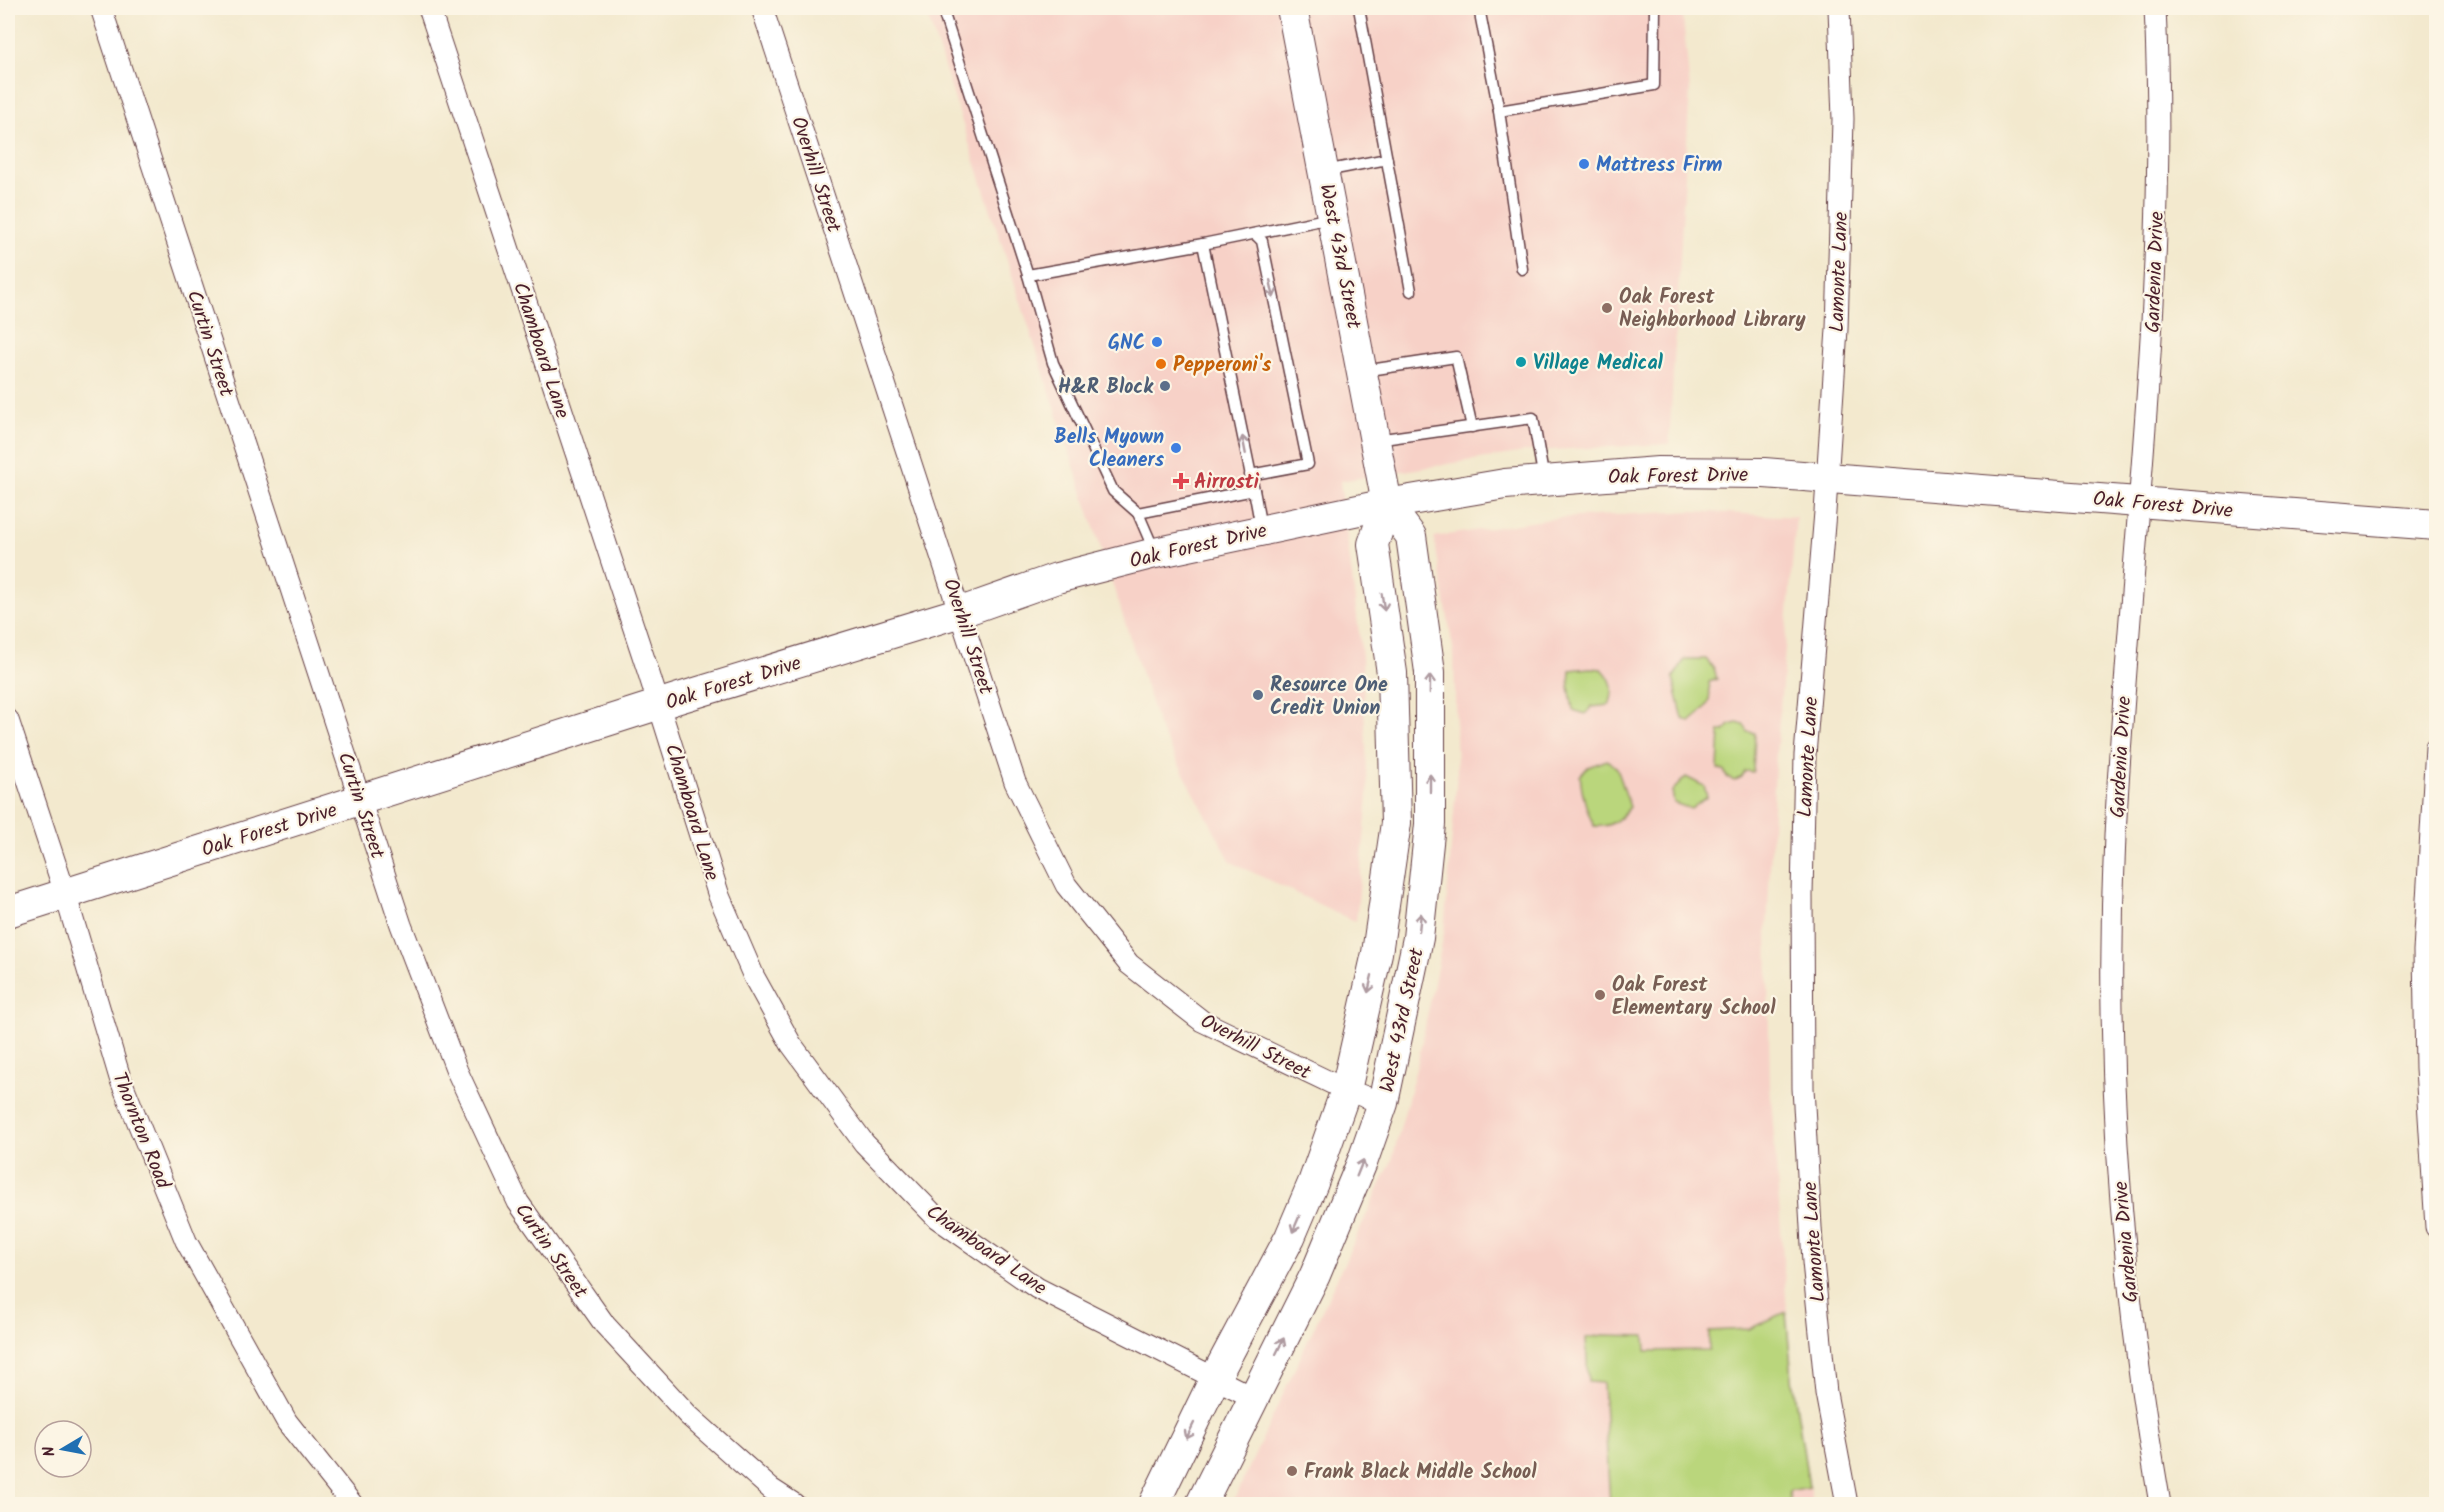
<svg xmlns="http://www.w3.org/2000/svg" width="2444" height="1512" viewBox="0 0 2444 1512" font-family="Kalam,sans-serif">
<style>
.built{fill:#f7d1c7}
.green{fill:#bad67b;stroke:#827a53;stroke-width:1.5}
.lines{fill:none;stroke-linecap:round;stroke-linejoin:round}
.lane-casing{stroke:#633d43;stroke-width:13}
.street-casing{stroke:#633d43;stroke-width:23}
.secondary-casing{stroke:#633d43;stroke-width:32}
.lane{stroke:#fff;stroke-width:10}
.street{stroke:#fff;stroke-width:21}
.secondary{stroke:#fff;stroke-width:30}
.oneway{stroke:#ae9aa0}
.shop-dot{fill:#3f7fe0;stroke:#fcf5e5;stroke-width:2}
.education-dot{fill:#8d6e63;stroke:#fcf5e5;stroke-width:2}
.culture-dot{fill:#0f9aa8;stroke:#fcf5e5;stroke-width:2}
.food-dot{fill:#e8710a;stroke:#fcf5e5;stroke-width:2}
.service-dot{fill:#5c6f8a;stroke:#fcf5e5;stroke-width:2}
.health-dot{fill:#e0444e;stroke:#fcf5e5;stroke-width:2}
.labels{text-anchor:middle;stroke-width:4.5;stroke-linejoin:round;paint-order:stroke}
.shop-label{font-size:20px;font-weight:bold;fill:#366cbe;stroke:#fcf5e5;text-anchor:end}
.street-label{font-size:20px;fill:#4a1f2b;stroke:#fcf5e5}
.education-label{font-size:20px;font-weight:bold;fill:#785e54;stroke:#fcf5e5;text-anchor:start}
.culture-label{font-size:20px;font-weight:bold;fill:#0d838f;stroke:#fcf5e5;text-anchor:start}
.food-label{font-size:20px;font-weight:bold;fill:#c56008;stroke:#fcf5e5;text-anchor:start}
.service-label{font-size:20px;font-weight:bold;fill:#4e5e75;stroke:#fcf5e5;text-anchor:end}
.health-label{font-size:20px;font-weight:bold;fill:#be3a42;stroke:#fcf5e5;text-anchor:start}
</style>
<rect width="100%" height="100%" fill="#fcf5e5"/>
<filter id="ink" filterUnits="userSpaceOnUse"><feTurbulence type="fractalNoise" baseFrequency=".0167" numOctaves="2"/><feDisplacementMap in="SourceGraphic" scale="12" xChannelSelector="R" yChannelSelector="G"/><feConvolveMatrix kernelMatrix="1 2 1 2 8 2 1 2 1" color-interpolation-filters="sRGB"/></filter>
<filter id="wash" filterUnits="userSpaceOnUse"><feTurbulence type="fractalNoise" baseFrequency=".008" numOctaves="4" result="noise"/><feDisplacementMap in="SourceGraphic" scale="24" xChannelSelector="R" yChannelSelector="G"/><feGaussianBlur stdDeviation="1.35" result="paint"/><feColorMatrix in="noise" values="0 0 0 0 0 0 0 0 0 0 0 0 0 0 0 0 0 1.4 0 .05"/><feComposite in="paint" operator="in"/></filter>
<g filter="url(#wash)">
<rect width="100%" height="100%" fill="#f3e9ce"/>
<!-- built -->
<g class="built">
<path d="M925,8H1682L1690,90L1669,444L1531,451L1340,481L1362,657L1368,795L1356,922L1231,862L1159,727Z"/>
<path d="M1693,511L1796,517L1775,768L1767,928L1770,1084L1792,1378L1812,1504H1232L1392,1160L1419,1057L1444,933L1457,775L1454,654L1434,537L1557,518Z"/>
</g>
<!-- green -->
<g class="green">
<path d="M1685,659H1706L1714,669L1717,679L1709,682C1712,706 1707,707 1690,722L1683,719L1673,678Z"/>
<path d="M1590,668L1602,669C1613,680 1615,691 1609,705L1592,707L1585,714L1573,710L1569,686L1570,670Z"/>
<path d="M1737,723L1744,725L1748,732L1755,733L1753,772L1745,771L1742,777L1734,781L1727,777L1724,770L1718,769L1720,731H1725L1730,725Z"/>
<path d="M1607,760L1617,768L1630,807C1620,819 1611,828 1594,826C1586,810 1582,794 1580,776L1588,767Z"/>
<path d="M1686,777L1704,786L1707,797L1691,809L1674,803L1672,791Z"/>
<path d="M1786,1312L1792,1378L1809,1487L1789,1491L1790,1504H1610L1603,1383L1588,1382L1586,1338L1603,1335L1645,1336L1646,1351L1709,1350V1331L1749,1329Z"/>
</g>
</g>
<g filter="url(#ink)">
<g class="lines">
<defs>
<g id="lane">
<path d="M942,8L1028,275L1053,363L1113,491L1138,513L1154,550"/>
<path d="M1359,8L1411,291"/>
<path d="M1479,8L1499,111L1522,269"/>
<path d="M1499,111L1654,85L1655,8"/>
<path d="M1325,171L1387,159"/>
<path d="M1028,275L1203,244L1331,218"/>
<path d="M1363,371L1456,357L1472,427"/>
<path d="M1376,440L1533,418L1544,480"/>
<path d="M1250,475L1308,464L1262,241L1255,234"/>
<path d="M1254,490L1261,528"/>
<path d="M1138,513L1254,490L1203,244"/>
</g>
<g id="street">
<path d="M101,8L401,925L457,1071L518,1202L605,1325L688,1415L771,1489L794,1504"/>
<path d="M429,8L649,674L719,896L754,977L791,1044L864,1143L937,1218L1037,1288L1254,1398"/>
<path d="M762,8L1015,782L1066,885L1129,964L1202,1021L1346,1090L1383,1103"/>
<path d="M1839,8L1843,119L1837,329L1825,512L1805,755L1802,895L1803,1088L1813,1262L1826,1393L1847,1504"/>
<path d="M2155,8C2169,284 2129,560 2115,836C2104,1060 2121,1284 2160,1504"/>
<path d="M8,720L65,893L120,1078L186,1241L287,1422L352,1504"/>
<path d="M2436,747L2424,951L2426,1069L2436,1227"/>
</g>
<g id="secondary">
<path d="M8,912L679,698L961,612L1057,578L1155,553L1387,504L1505,484L1658,472L1764,473L2436,525"/>
<path d="M1154,1504L1215,1378L1290,1237L1313,1183L1346,1090L1377,953L1396,823L1392,673L1373,544L1387,504"/>
<path d="M1201,1504L1315,1275L1363,1160L1383,1103L1418,938L1430,824V672L1411,536L1387,504L1292,8"/>
</g>
</defs>
<!-- lane casing -->
<use href="#lane" class="lane-casing"/>
<!-- street casing -->
<use href="#street" class="street-casing"/>
<!-- secondary casing -->
<use href="#secondary" class="secondary-casing"/>
<!-- lane -->
<use href="#lane" class="lane"/>
<!-- street -->
<use href="#street" class="street"/>
<!-- secondary -->
<use href="#secondary" class="secondary"/>
</g>
<!-- one-way arrows -->
<defs><path id="oneway-shaft" d="M-6 0H5M1.5-3L5.5 0L1.5 3" fill="none" stroke-width="1.6" stroke-linecap="round" stroke-linejoin="round" transform="scale(1.5)"/></defs>
<g class="oneway">
<use href="#oneway-shaft" transform="translate(1272 289) rotate(78)"/>
<use href="#oneway-shaft" transform="translate(1244 445) rotate(-101)"/>
<use href="#oneway-shaft" transform="translate(1383 602) rotate(81)"/>
<use href="#oneway-shaft" transform="translate(1430 684) rotate(-89)"/>
<use href="#oneway-shaft" transform="translate(1430 783) rotate(-90)"/>
<use href="#oneway-shaft" transform="translate(1420 922) rotate(-84)"/>
<use href="#oneway-shaft" transform="translate(1370 984) rotate(103)"/>
<use href="#oneway-shaft" transform="translate(1360 1168) rotate(-68)"/>
<use href="#oneway-shaft" transform="translate(1296 1224) rotate(113)"/>
<use href="#oneway-shaft" transform="translate(1280 1346) rotate(-64)"/>
<use href="#oneway-shaft" transform="translate(1190 1431) rotate(116)"/>
</g>
</g>
<!-- markers -->
<g class="shop-dot">
<circle cx="1584" cy="164" r="6"/>
<circle cx="1157" cy="342" r="6"/>
<circle cx="1176" cy="448" r="6"/>
</g>
<g class="education-dot">
<circle cx="1607" cy="308" r="6"/>
<circle cx="1600" cy="995" r="6"/>
<circle cx="1292" cy="1471" r="6"/>
</g>
<circle class="culture-dot" cx="1521" cy="362" r="6"/>
<circle class="food-dot" cx="1161" cy="364" r="6"/>
<g class="service-dot">
<circle cx="1165" cy="386" r="6"/>
<circle cx="1258" cy="695" r="6"/>
</g>
<path class="health-dot" d="M1178 472h6v6h6v6h-6v6h-6v-6h-6v-6h6z"/>
<g class="labels">
<!-- shop labels -->
<g class="shop-label">
<text x="1596" y="171" text-anchor="start">Mattress Firm</text>
<text x="1145" y="349">GNC</text>
<text x="1164" y="443">Bells Myown<tspan x="1164" dy="23">Cleaners</tspan></text>
</g>
<!-- street labels -->
<g class="street-label">
<text transform="translate(817 174) rotate(72)" y="7">Overhill Street</text>
<text transform="translate(1341 256) rotate(79)" y="7">West 43rd Street</text>
<text transform="translate(1838 272) rotate(-88)" y="7">Lamonte Lane</text>
<text transform="translate(2154 272) rotate(-88)" y="7">Gardenia Drive</text>
<text transform="translate(211 343) rotate(72)" y="7">Curtin Street</text>
<text transform="translate(542 350) rotate(72)" y="7">Chamboard Lane</text>
<text transform="translate(1678 475) rotate(-1)" y="7">Oak Forest Drive</text>
<text transform="translate(2163 504) rotate(5)" y="7">Oak Forest Drive</text>
<text transform="translate(1198 545) rotate(-13)" y="7">Oak Forest Drive</text>
<text transform="translate(969 636) rotate(72)" y="7">Overhill Street</text>
<text transform="translate(733 682) rotate(-17)" y="7">Oak Forest Drive</text>
<text transform="translate(1807 757) rotate(-87)" y="7">Lamonte Lane</text>
<text transform="translate(2120 757) rotate(-87)" y="7">Gardenia Drive</text>
<text transform="translate(362 805) rotate(72)" y="7">Curtin Street</text>
<text transform="translate(693 812) rotate(73)" y="7">Chamboard Lane</text>
<text transform="translate(269 829) rotate(-17)" y="7">Oak Forest Drive</text>
<text transform="translate(1401 1020) rotate(-78)" y="7">West 43rd Street</text>
<text transform="translate(1256 1046) rotate(27)" y="7">Overhill Street</text>
<text transform="translate(142 1130) rotate(68)" y="7">Thornton Road</text>
<text transform="translate(1813 1242) rotate(-94)" y="7">Lamonte Lane</text>
<text transform="translate(2125 1242) rotate(-95)" y="7">Gardenia Drive</text>
<text transform="translate(987 1249) rotate(35)" y="7">Chamboard Lane</text>
<text transform="translate(552 1250) rotate(55)" y="7">Curtin Street</text>
</g>
<!-- education labels -->
<g class="education-label">
<text x="1619" y="303">Oak Forest<tspan x="1619" dy="23">Neighborhood Library</tspan></text>
<text x="1612" y="991">Oak Forest<tspan x="1612" dy="23">Elementary School</tspan></text>
<text x="1304" y="1478">Frank Black Middle School</text>
</g>
<!-- culture labels -->
<g class="culture-label">
<text x="1533" y="369">Village Medical</text>
</g>
<!-- food labels -->
<g class="food-label">
<text x="1173" y="371">Pepperoni's</text>
</g>
<!-- service labels -->
<g class="service-label">
<text x="1153" y="393">H&amp;R Block</text>
<text x="1270" y="691" text-anchor="start">Resource One<tspan x="1270" dy="23">Credit Union</tspan></text>
</g>
<!-- health labels -->
<g class="health-label">
<text x="1194" y="488">Airrosti</text>
</g>
</g>
<!-- margin -->
<rect width="2444" height="1512" fill="none" stroke="#fcf5e5" stroke-width="30"/>
<!-- north arrow -->
<g transform="translate(63 1449) rotate(260)"><circle r="28" fill="#fcf5e5" stroke="#b59f9b" stroke-width="1.5"/>
<path d="M0-4.5L10 22L0 15L-10 22Z" fill="#1f6fb2"/>
<text y="-9" font-size="16" font-weight="bold" text-anchor="middle" fill="#4a1f2b">N</text>
</g>
</svg>
